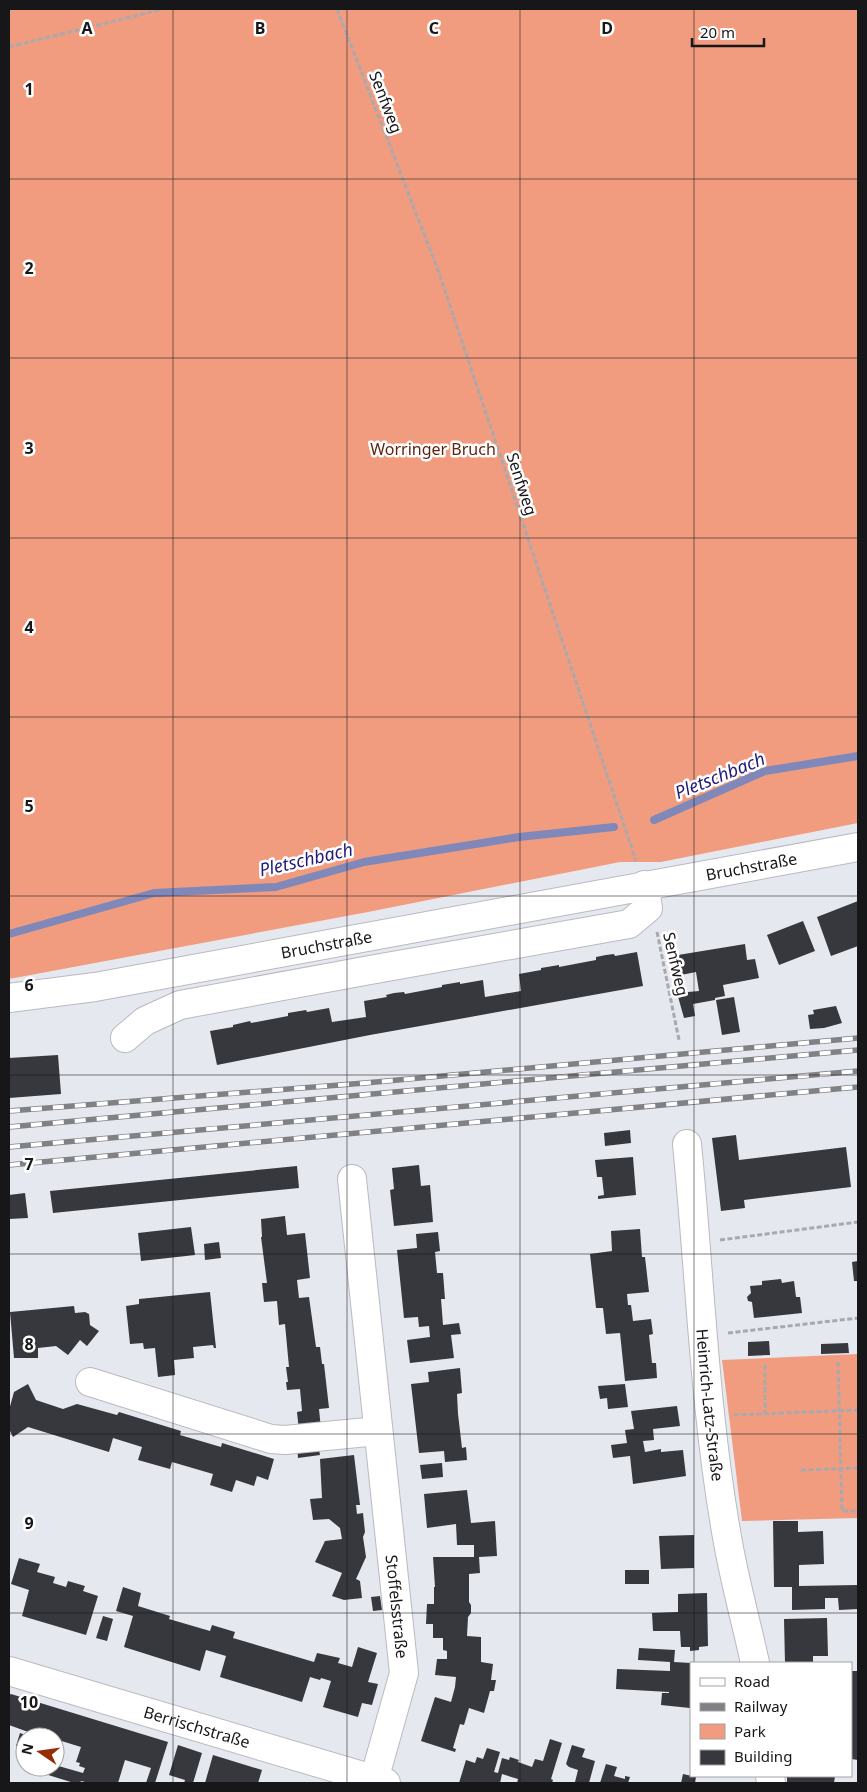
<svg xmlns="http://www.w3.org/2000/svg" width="867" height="1792" viewBox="0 0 867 1792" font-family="'Noto Sans',sans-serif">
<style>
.green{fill:#f29c7f}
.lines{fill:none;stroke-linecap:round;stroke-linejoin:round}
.stream{stroke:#8088b9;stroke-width:8}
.building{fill:#36383d}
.minor-casing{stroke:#b9bac1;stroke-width:30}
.major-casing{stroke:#b9bac1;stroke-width:30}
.path{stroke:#a7a9af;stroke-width:3;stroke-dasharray:5 2.5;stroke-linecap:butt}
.minor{stroke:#fff;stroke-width:28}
.major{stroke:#fff;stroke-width:28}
.rail-casing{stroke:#808186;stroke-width:5.5}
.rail{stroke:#fff;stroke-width:4;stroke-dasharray:11;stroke-linecap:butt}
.grid{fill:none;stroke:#17171a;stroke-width:1;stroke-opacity:0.55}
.labels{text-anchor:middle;stroke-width:5;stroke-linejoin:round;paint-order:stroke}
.street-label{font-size:16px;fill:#17171a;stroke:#fff}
.park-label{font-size:16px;fill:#5f2510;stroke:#fff}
.water-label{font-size:18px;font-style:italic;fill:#221b79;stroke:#fff}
.grid-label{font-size:16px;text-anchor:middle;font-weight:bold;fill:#17171a;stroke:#fff;stroke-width:5;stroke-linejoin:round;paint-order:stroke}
</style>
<rect width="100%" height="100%" fill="#e6e8ef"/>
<!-- green -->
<g class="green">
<path d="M9,9H858V823L661,862H620L368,912L9,979Z"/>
<path d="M858,1354V1518L742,1521L722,1360Z"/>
</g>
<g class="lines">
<!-- stream -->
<g class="stream">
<path d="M654,820L765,771L858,756"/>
<path d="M9,934L154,893L276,887L364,862L519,837L614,827"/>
</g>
</g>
<!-- building -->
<g class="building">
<path d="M858,901V946L831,956L817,917Z"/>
<path d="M803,921L815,951L779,965L767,935Z"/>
<path d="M745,944L747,960L755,959L759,978L723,985L725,996L715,998V1000L693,1004L695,1016L684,1018L677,993L699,991L696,972L681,975L678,955Z"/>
<path d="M637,952L643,986L370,1035L217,1065L210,1031L233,1027V1025L250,1021L251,1023L288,1016V1013L306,1010L307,1012L329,1008L332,1022L366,1017L364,1001L387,997L386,995L394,993L404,992L405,994L442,987V985L460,982V984L483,980L485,997L521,991L519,974L541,970V968L559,965V967L596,960V957L606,955L614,954L615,956Z"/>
<path d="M734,997L740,1032L722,1035L716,1000Z"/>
<path d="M836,1006L842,1023L824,1028L810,1029L808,1015L814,1014L813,1010Z"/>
<path d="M58,1055L61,1094L9,1098V1058Z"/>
<path d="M630,1130L631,1143L605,1146L604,1133Z"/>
<path d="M736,1135L739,1160L846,1147L851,1187L744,1200L745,1208L721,1211L712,1138Z"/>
<path d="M633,1157L636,1195L598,1199V1196L604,1195L602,1177H597L595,1160Z"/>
<path d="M419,1165L421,1186L430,1185L433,1222L394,1226L390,1190L394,1189L392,1168Z"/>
<path d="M297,1166L299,1188L53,1213L50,1191Z"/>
<path d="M25,1193L28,1218L9,1219V1195Z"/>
<path d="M285,1216L287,1235L305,1233L310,1278L297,1280L299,1298L309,1297L316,1347H320L322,1364H324L329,1408L319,1409L321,1429L299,1431L297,1412L302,1411L300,1389L287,1390L286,1382H288L286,1367H289L285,1324L279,1325L277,1301L264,1302L262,1283H267L261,1237H262L261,1219Z"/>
<path d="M191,1227L195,1255L141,1261L138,1233Z"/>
<path d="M640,1229L642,1257H645L649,1292L627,1294L628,1305H631L633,1321L651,1319L653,1334L649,1335L652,1363H656L657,1378L625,1381L620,1333L606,1334L603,1308H596L590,1254L612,1251L611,1231Z"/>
<path d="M438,1232L440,1251L435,1252L437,1273H443L445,1299H441L443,1325L459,1323L461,1334L451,1335L454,1358L410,1363L407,1340L430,1337L429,1326L419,1327L418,1317L404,1318L397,1250L417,1248L416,1234Z"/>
<path d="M219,1242L221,1258L205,1260L204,1244Z"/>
<path d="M858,1261V1281H854L852,1262Z"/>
<path d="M781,1279L782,1283L794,1281L796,1297H800L802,1313L754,1318L752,1302L748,1301L747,1297L751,1293L750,1286L762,1285V1281Z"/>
<path d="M210,1292L216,1348H214L213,1345L193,1347L194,1358L174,1360L175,1375L158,1377L155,1348L144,1349L143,1343L130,1344L126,1306L139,1304V1299Z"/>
<path d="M74,1306L75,1313L85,1312L89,1314L90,1325L99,1331L87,1346L80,1340L68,1355L56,1346L38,1348V1358H14L10,1312Z"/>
<path d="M769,1341L770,1355L748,1356V1342Z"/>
<path d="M848,1343L849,1353L821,1354V1344Z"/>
<path d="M460,1368L462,1393L457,1394L458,1414L462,1448L466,1447L467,1460L445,1462L444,1451L419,1453L411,1384L429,1382L428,1372Z"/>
<path d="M28,1384L36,1400L63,1409L77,1404L117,1415L119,1412L181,1431L180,1435L221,1447L222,1443L274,1459L268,1480L257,1476L254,1486L236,1480L232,1492L210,1485L213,1474L172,1462L170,1469L138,1460L142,1447L113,1438L109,1452L28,1427L13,1437L9,1429V1410L14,1392Z"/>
<path d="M625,1384L628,1407L608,1409L607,1398L600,1399L598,1386Z"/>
<path d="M677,1406L680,1426L653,1429L654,1440L643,1441L645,1452L661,1449V1452L683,1450L686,1476L633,1484L630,1456L613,1458L611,1445L627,1443L625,1430L634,1429L631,1411Z"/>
<path d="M318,1444L320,1455L298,1458L297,1446Z"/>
<path d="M354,1455L360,1505H356L357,1514L363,1513L365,1532L363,1537L366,1557L356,1579L360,1581L362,1598L344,1600L332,1596L342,1573L315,1562L325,1541L342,1539L340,1528L329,1519L313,1520L310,1499L322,1498L320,1459Z"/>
<path d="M442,1463L443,1477L422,1479L420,1465Z"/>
<path d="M467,1490L471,1523L495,1521L497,1556L479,1557L480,1573L469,1574V1602L471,1605V1613L468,1617L467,1636L481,1637V1662L493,1664L491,1680H496L494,1691H490L484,1713L469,1708L464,1725L460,1724L453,1748L456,1749L455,1752L421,1741L435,1697L451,1702L455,1687L456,1677L435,1675L437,1659H447V1651L443,1650V1638H433V1624H426L427,1604H434V1587H435L433,1557H474V1545H457L456,1524L427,1528L424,1494Z"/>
<path d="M773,1521H798V1532L823,1531L824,1564L799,1565V1586L858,1585V1609L839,1610L838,1598H825V1609L792,1610V1587H774Z"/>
<path d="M694,1535V1568L661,1569L659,1536Z"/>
<path d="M19,1558L40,1564L37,1572L55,1577L53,1583L66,1587L68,1581L85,1586L83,1591L98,1596L86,1635L22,1616L29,1590L11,1584Z"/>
<rect x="625" y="1570" width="24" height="14"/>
<path d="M123,1587L141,1593L138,1606L170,1616L169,1619L210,1631L212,1625L235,1632L233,1638L314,1662L317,1653L340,1658L338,1663L352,1667L358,1647L377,1653L368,1682L378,1684L372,1705L362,1703L358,1717L323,1707L331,1681L321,1678L320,1680L310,1677L302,1702L220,1677L226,1656L206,1650L200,1671L124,1647L133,1616L116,1611Z"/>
<path d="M707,1593L708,1646L699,1647V1650L690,1651V1647H681L680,1631H653L652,1613L678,1612V1594Z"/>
<path d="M380,1596L382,1610L373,1611L371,1597Z"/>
<path d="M103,1616L113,1619L107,1641L96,1638Z"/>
<path d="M827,1618L828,1656H813V1663H785L784,1619Z"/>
<path d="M639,1648L675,1650L674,1662L691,1663L690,1708L661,1705L662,1693H669V1692L616,1689L617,1669L670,1671V1662L638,1660Z"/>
<path d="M851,1671H858V1760L851,1759Z"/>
<path d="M11,1694L168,1742L155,1783H146L151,1768L125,1760L118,1783H89L81,1781L80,1783H74L45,1774L46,1770L36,1767H55V1765L83,1773L85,1768L79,1766L80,1763L76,1762L81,1747L55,1739V1737H42L9,1725V1695Z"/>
<path d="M20,1733L30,1737H25V1749L16,1746Z"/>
<path d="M550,1739L562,1743L551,1779L553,1780L552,1783H517L518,1779L502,1774L500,1783H459L466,1760L475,1763L477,1757L483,1759L487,1748L500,1752L494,1772L498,1773L502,1758L509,1760L510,1757L519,1760L518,1762L532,1767L535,1759L543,1761Z"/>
<path d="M178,1745L202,1753L193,1783H184L185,1780L169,1775Z"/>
<path d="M572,1745L585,1749L582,1757L595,1761L589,1783L575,1782L578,1770L569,1767L566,1764Z"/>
<path d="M213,1755L262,1770L258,1783H205Z"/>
<path d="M606,1764L617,1767L614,1776L625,1779V1776L630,1777L628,1783H600Z"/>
<path d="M683,1774L696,1777L695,1783H681Z"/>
<path d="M787,1776H835L834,1783L806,1782V1783H787Z"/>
</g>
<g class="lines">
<defs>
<g id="minor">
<path d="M125,1038L145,1021L180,1005L370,970L629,924L648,908L644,885"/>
<path id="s1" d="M687,1144C700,1275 704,1408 727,1537C734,1579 746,1621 755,1663"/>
<path id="s2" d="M352,1179L404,1673L374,1780"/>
<path d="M90,1382L271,1439L285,1440L378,1431"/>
<path id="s3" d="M9,1671L386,1783"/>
<path d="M770,1776L771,1783"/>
</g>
<g id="major">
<path id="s4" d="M9,998L95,987L858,847"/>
</g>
</defs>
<!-- minor casing -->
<use href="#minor" class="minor-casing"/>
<!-- major casing -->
<use href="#major" class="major-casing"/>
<!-- path -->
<g class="path">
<path d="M337,9L438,270L636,861"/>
<path d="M9,47L163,9"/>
<path d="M657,932L679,1040"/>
<path d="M720,1240L858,1222"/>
<path d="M728,1333L858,1318"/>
<path d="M838,1362L842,1511H858"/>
<path d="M765,1365V1414"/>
<path d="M734,1415L858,1410"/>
<path d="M801,1470L858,1468"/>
</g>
<!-- minor -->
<use href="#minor" class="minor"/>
<!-- major -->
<use href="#major" class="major"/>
<defs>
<g id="rail">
<path d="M9,1111L365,1083L858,1038"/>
<path d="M9,1127L858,1050"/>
<path d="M9,1147L858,1071"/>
<path d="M9,1165L858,1087"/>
</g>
</defs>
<!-- rail casing -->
<use href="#rail" class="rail-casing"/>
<!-- rail -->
<use href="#rail" class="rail"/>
</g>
<!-- grid -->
<path class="grid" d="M173,9V1783M347,9V1783M520,9V1783M694,9V1663M9,179H858M9,358H858M9,538H858M9,717H858M9,896H858M9,1075H858M9,1254H858M9,1434H858M9,1613H858M694,1776V1783"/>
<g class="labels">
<!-- street labels -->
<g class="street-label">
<text transform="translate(386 102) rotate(69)" y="6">Senfweg</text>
<text transform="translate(522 484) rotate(72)" y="6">Senfweg</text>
<text dy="6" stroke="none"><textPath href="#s4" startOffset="754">Bruchstraße</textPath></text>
<text dy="6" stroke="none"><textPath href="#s4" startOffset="322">Bruchstraße</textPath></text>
<text transform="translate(676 964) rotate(77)" y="6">Senfweg</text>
<text dy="6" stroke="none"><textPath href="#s1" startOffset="262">Heinrich-Latz-Straße</textPath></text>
<text dy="6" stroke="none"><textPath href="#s2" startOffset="430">Stoffelsstraße</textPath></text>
<text dy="6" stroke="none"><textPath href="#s3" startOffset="196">Berrischstraße</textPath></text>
</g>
<!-- park labels -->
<g class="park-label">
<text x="433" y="455">Worringer Bruch</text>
</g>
<!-- water labels -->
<g class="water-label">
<text transform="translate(720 776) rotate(-22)" y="6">Pletschbach</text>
<text transform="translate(306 860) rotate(-13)" y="6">Pletschbach</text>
</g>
</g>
<g class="grid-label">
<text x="87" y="34">A</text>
<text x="260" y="34">B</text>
<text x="434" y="34">C</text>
<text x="607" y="34">D</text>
<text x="29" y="95">1</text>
<text x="29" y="274">2</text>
<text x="29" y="454">3</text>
<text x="29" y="633">4</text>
<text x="29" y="812">5</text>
<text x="29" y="991">6</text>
<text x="29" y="1170">7</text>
<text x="29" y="1350">8</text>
<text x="29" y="1529">9</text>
<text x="29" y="1708">10</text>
</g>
<!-- border -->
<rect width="867" height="1792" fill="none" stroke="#17171a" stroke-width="20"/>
<!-- legend -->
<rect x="690" y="1662" width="162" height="115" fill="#ffffff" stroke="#a2a2a3"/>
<rect x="700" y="1678" width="25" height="8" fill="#ffffff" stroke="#a2a2a3"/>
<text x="734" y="1687" font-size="15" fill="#17171a">Road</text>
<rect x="700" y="1703" width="25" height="8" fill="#808186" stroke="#a2a2a3"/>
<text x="734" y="1712" font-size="15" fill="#17171a">Railway</text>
<rect x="700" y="1724" width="25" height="15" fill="#f29c7f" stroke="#a2a2a3"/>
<text x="734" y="1737" font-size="15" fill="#17171a">Park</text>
<rect x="700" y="1750" width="25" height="15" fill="#36383d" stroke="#a2a2a3"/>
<text x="734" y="1762" font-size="15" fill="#17171a">Building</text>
<!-- north arrow -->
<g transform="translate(40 1752) rotate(283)"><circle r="24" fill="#ffffff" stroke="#a2a2a3"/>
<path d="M0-4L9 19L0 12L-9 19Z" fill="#952f03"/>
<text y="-8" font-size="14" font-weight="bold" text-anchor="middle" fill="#17171a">N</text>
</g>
<!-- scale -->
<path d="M692 38v8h72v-8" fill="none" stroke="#17171a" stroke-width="2.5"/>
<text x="700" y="38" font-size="15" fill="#17171a" stroke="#ffffff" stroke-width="4" paint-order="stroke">20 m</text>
</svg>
